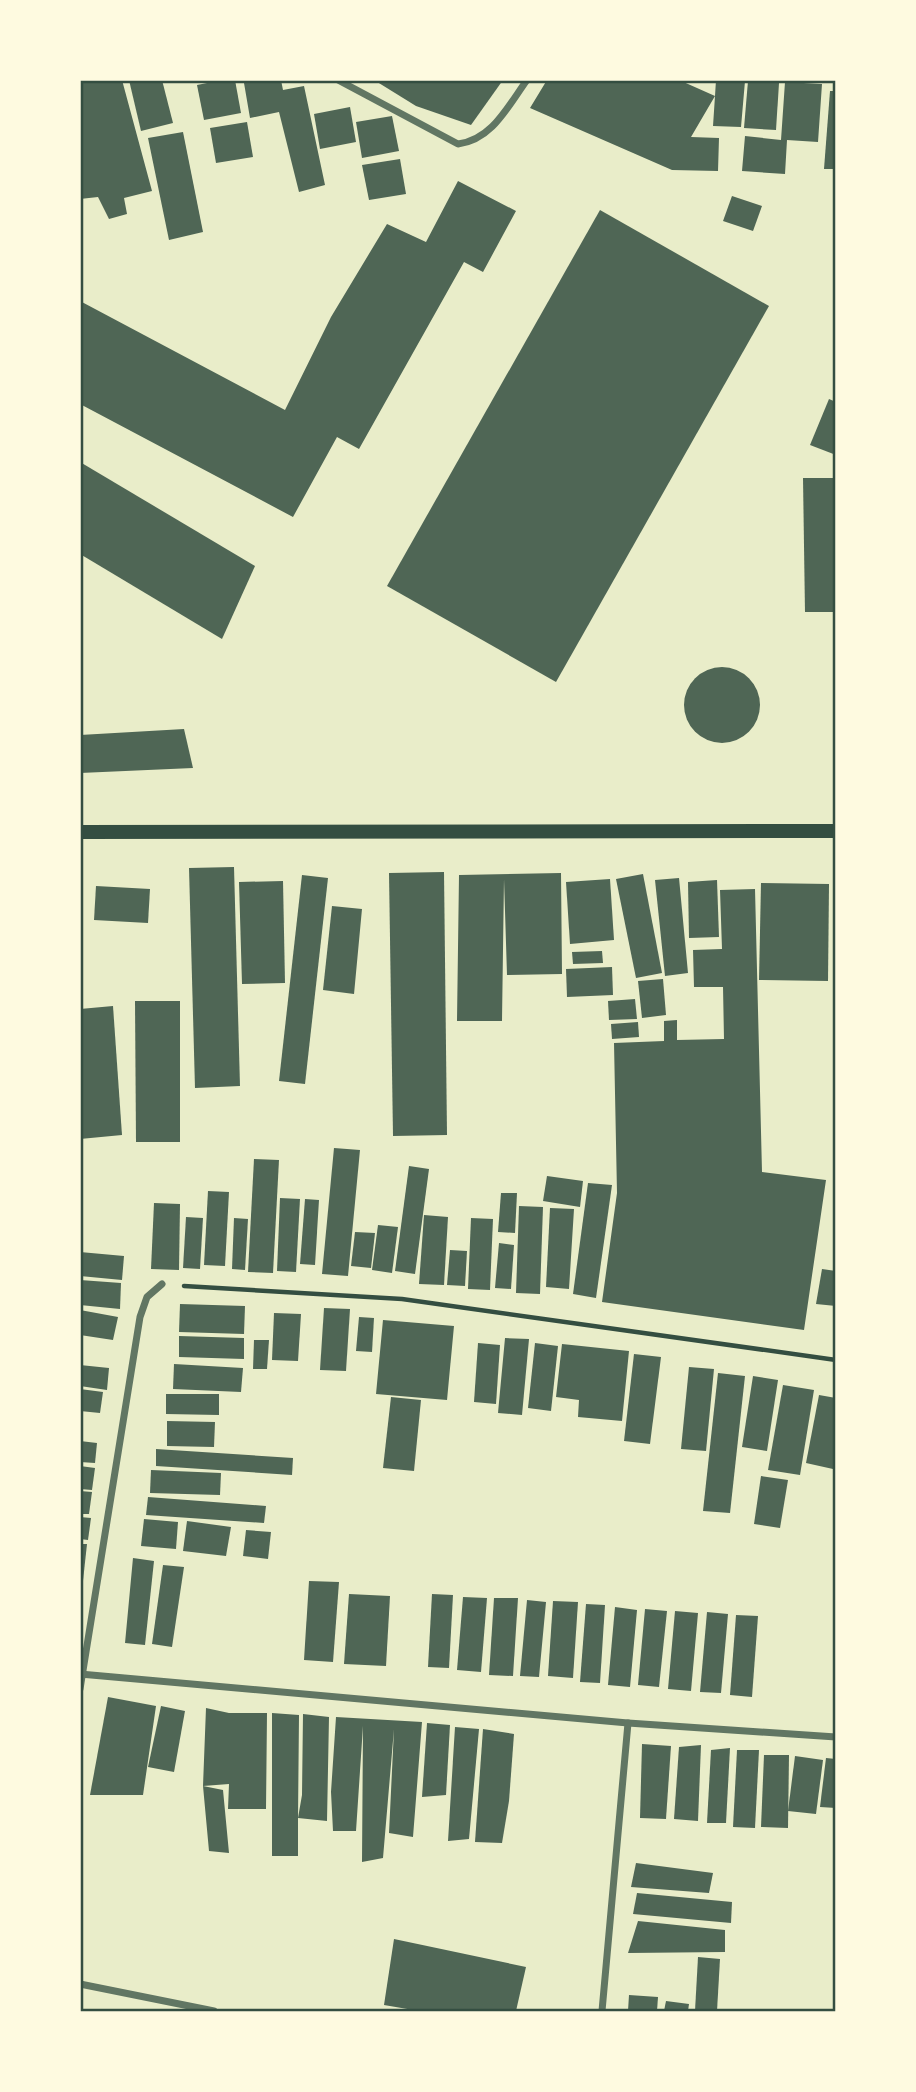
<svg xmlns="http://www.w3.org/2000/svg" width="916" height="2092" viewBox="0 0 916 2092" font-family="'Space Grotesk',sans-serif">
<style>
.building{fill:#4f6655}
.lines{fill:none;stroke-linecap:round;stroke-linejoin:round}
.path{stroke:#344e41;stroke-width:4.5}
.minor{stroke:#617663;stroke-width:7}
.secondary{stroke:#344e41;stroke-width:14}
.neatline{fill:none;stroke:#344e41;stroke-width:2.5}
</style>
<rect width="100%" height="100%" fill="#e9edc9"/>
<!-- building -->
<g class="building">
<path d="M80,80H122L152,191L124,198L127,214L109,219L98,197L80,199Z"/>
<path d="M129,80H162L173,123L141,131Z"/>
<path d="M222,80H235L241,113L204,120L197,85Z"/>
<path d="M255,80H281L283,90L304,86L325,185L299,192L279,112L250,118L244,83Z"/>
<path d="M374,80H503L471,125L416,106Z"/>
<path d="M547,80H679L715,96L716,80L745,81L741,127L713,126L715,96L691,137L719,138L718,171L672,170L530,108Z"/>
<path d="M748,81L779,83L776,130L744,128Z"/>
<path d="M785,82L822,84L818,142L787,140L785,174L742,171L745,136L781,140Z"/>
<path d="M830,91H836V169H824Z"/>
<path d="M350,107L356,142L320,149L314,114Z"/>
<path d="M392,116L399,151L362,158L356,122Z"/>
<path d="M247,122L253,157L216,163L210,128Z"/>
<path d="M183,132L203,232L169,240L148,138Z"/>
<path d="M400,159L406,194L369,200L362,165Z"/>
<path d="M458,181L516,211L483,272L464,262L359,449L337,437L293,517L80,404V301L285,410L331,317L387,224L426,242Z"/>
<path d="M732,196L762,206L753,231L723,221Z"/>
<path d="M600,210L769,306L556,682L387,586Z"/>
<path d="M829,399L836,402V455L810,445Z"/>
<path d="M80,462L255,566L222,639L80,554Z"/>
<path d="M803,478H836V612H805Z"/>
<circle cx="722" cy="705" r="38"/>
<path d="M184,729L193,768L80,773V735Z"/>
<path d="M234,867L240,1086L195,1088L189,868Z"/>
<path d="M444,872L447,1135L393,1136L389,873Z"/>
<path d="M561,873L562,974L507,975L504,879L502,1021H457L459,875Z"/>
<path d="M643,874L662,973L636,978L616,879Z"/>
<path d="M302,875L328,878L305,1084L279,1081Z"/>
<path d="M679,878L688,973L665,976L655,880Z"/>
<path d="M610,879L614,940L570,944L566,882Z"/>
<path d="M717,880L719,937L689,938L688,882Z"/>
<path d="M283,881L285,983L242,984L239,882Z"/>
<path d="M761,883L829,884L828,981L759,980Z"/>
<path d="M96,886L150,889L148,923L94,920Z"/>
<path d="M755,889L762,1172L826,1180L804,1330L602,1302L617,1193L614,1043L664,1041V1021L677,1020V1040L724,1039L723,987H694L693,950L722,949L720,890Z"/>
<path d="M332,906L362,909L354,994L323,990Z"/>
<path d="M602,951L603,963L573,964L572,952Z"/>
<path d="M612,967L613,995L567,997L566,969Z"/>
<path d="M663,979L666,1015L642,1018L638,981Z"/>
<path d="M635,999L637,1019L609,1020L608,1001Z"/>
<path d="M135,1001H180V1142H136Z"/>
<path d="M113,1006L122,1135L80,1139V1009Z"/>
<path d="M638,1022L639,1037L612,1039L611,1024Z"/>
<path d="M334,1148L360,1150L348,1276L322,1274Z"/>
<path d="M254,1159L279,1160L273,1273L248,1272Z"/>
<path d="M409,1166L429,1169L415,1274L395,1271Z"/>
<path d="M547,1176L583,1181L580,1207L543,1201Z"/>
<path d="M588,1183L612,1185L596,1298L573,1294Z"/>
<path d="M208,1191L229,1192L225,1266L204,1265Z"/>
<path d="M501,1193H517L515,1233L498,1232Z"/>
<path d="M280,1198L300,1199L296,1272L277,1271Z"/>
<path d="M305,1199L319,1200L315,1265L300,1264Z"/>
<path d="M154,1203L180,1204L179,1270L151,1269Z"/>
<path d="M519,1206L543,1207L540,1294L516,1293Z"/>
<path d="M550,1208L574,1209L569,1289L546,1287Z"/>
<path d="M424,1215L448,1217L444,1285L419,1284Z"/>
<path d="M186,1217L203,1218L200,1269L183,1268Z"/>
<path d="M234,1218L248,1219L245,1270L232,1269Z"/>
<path d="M471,1218L493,1219L490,1290L468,1289Z"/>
<path d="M378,1225L398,1227L392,1273L372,1270Z"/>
<path d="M355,1232L375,1233L371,1268L351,1266Z"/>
<path d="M499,1243L514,1245L511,1289L495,1288Z"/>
<path d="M450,1250L467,1251L465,1286L447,1285Z"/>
<path d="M80,1252L124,1256L122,1280L80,1276Z"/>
<path d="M822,1269L836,1271V1306L816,1304Z"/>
<path d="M80,1280L121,1283L120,1309L80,1305Z"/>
<path d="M180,1304L245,1306L244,1334L179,1332Z"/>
<path d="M324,1308L350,1309L346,1371L320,1370Z"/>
<path d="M80,1310L118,1317L113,1340L80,1335Z"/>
<path d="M274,1313L301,1314L298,1361L272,1360Z"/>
<path d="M359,1317L374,1318L372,1352L356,1351Z"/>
<path d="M383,1320L454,1326L447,1400L376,1394Z"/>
<path d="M179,1336L244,1338V1359L179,1357Z"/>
<path d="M505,1338L529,1339L522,1415L498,1413Z"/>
<path d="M254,1340H269L267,1369H253Z"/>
<path d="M478,1343L500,1345L496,1404L474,1402Z"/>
<path d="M535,1343L558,1346L551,1411L528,1408Z"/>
<path d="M562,1344L629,1351L622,1421L578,1417L579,1400L556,1397Z"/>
<path d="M634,1354L661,1357L650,1444L624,1441Z"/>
<path d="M174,1364L243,1368L241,1392L173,1389Z"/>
<path d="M80,1365L109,1368L107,1390L80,1386Z"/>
<path d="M689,1367L714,1369L706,1451L681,1449Z"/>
<path d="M718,1373L745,1376L730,1513L703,1511Z"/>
<path d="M753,1376L778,1380L767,1451L742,1447Z"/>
<path d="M783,1385L814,1390L800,1475L768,1470Z"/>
<path d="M80,1389L103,1392L100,1413L80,1411Z"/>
<path d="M166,1394H219V1415L166,1414Z"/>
<path d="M819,1395L836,1398L833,1469L806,1463Z"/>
<path d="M391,1397L421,1400L414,1471L383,1468Z"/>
<path d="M167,1421L215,1422L214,1447L167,1446Z"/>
<path d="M80,1441L97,1443L95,1463L80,1462Z"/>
<path d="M156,1449L293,1458L292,1475L156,1466Z"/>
<path d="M80,1466L95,1468L92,1490L80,1489Z"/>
<path d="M151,1470L221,1473L220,1495L150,1493Z"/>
<path d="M761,1476L788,1480L780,1528L754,1524Z"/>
<path d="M80,1491L92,1492L89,1514H80Z"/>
<path d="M148,1497L266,1506L264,1523L146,1515Z"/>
<path d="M80,1517L91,1518L88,1540L80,1539Z"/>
<path d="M144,1519L178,1522L176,1549L141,1546Z"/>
<path d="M187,1521L231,1527L226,1556L183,1551Z"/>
<path d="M246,1530L271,1532L268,1559L243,1556Z"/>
<path d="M80,1544H87L82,1590H80Z"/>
<path d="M133,1558L154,1561L145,1645L125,1643Z"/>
<path d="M163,1565L184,1567L172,1647L152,1644Z"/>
<path d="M309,1581L339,1582L333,1662L304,1660Z"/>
<path d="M349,1594L390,1596L386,1666L344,1664Z"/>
<path d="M432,1594L453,1595L449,1668L428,1667Z"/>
<path d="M463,1597L487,1598L481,1672L457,1670Z"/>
<path d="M494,1598H518L513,1676L489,1675Z"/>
<path d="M527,1600L546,1602L539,1677L520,1676Z"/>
<path d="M553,1601L578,1602L573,1678L548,1676Z"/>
<path d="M586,1604L605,1605L600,1683L580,1682Z"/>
<path d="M615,1607L637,1610L630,1687L608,1685Z"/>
<path d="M645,1609L667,1611L659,1687L638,1685Z"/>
<path d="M675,1611L698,1613L691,1691L668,1689Z"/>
<path d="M707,1612L728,1614L721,1693L700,1692Z"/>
<path d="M736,1615L758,1616L752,1697L730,1695Z"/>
<path d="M108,1697L156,1706L143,1795H90Z"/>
<path d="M161,1706L185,1711L174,1772L148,1767Z"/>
<path d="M206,1708L229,1713H267L266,1809H228L229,1784L203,1786L223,1790L229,1853L209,1851L203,1786Z"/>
<path d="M272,1713L299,1715L298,1818L302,1795L303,1714L329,1717L327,1821L298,1818V1856H272Z"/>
<path d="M336,1717L422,1722L413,1837L389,1833L394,1729L383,1858L362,1862L363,1726L356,1831H333L331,1792Z"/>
<path d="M427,1723L450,1725L446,1795L422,1797Z"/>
<path d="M455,1727L479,1729L469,1839L448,1841Z"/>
<path d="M483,1729L514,1734L509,1801L502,1843L475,1842Z"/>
<path d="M642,1744L671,1746L666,1819L640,1818Z"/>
<path d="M701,1745L698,1821L674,1819L679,1747Z"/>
<path d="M730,1748L726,1823H707L711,1750Z"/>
<path d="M737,1750H759L755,1828L733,1827Z"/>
<path d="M764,1755H789L788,1828L761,1827Z"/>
<path d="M795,1756L823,1760L816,1814L788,1811Z"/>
<path d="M826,1758L836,1759V1808L820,1807Z"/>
<path d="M636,1863L713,1873L709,1893L631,1887Z"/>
<path d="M637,1893L732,1902L731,1923L633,1914Z"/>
<path d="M638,1921L725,1930V1952L628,1953Z"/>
<path d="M394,1939L526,1967L516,2011H419L384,2005Z"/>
<path d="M698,1957L720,1959L717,2011H695Z"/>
<path d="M629,1995L658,1997L657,2011H628Z"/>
<path d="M666,2001L689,2004L688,2011H664Z"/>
</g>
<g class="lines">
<!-- path -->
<path class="path" d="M184,1286L402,1299L836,1360"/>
<!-- minor -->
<g class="minor">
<path d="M338,80L458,144C492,140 508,106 527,80"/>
<path d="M80,1674L628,1723L836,1737"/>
<path d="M80,1689L140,1317L147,1297L162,1284"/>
<path d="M80,1984L214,2011"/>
<path d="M602,2011L628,1723"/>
</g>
<!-- secondary -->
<path class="secondary" d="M80,832L836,831"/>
</g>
<!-- border -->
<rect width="916" height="2092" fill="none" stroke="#fefae0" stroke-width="164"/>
<rect x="82" y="82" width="752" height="1928" class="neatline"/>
</svg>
